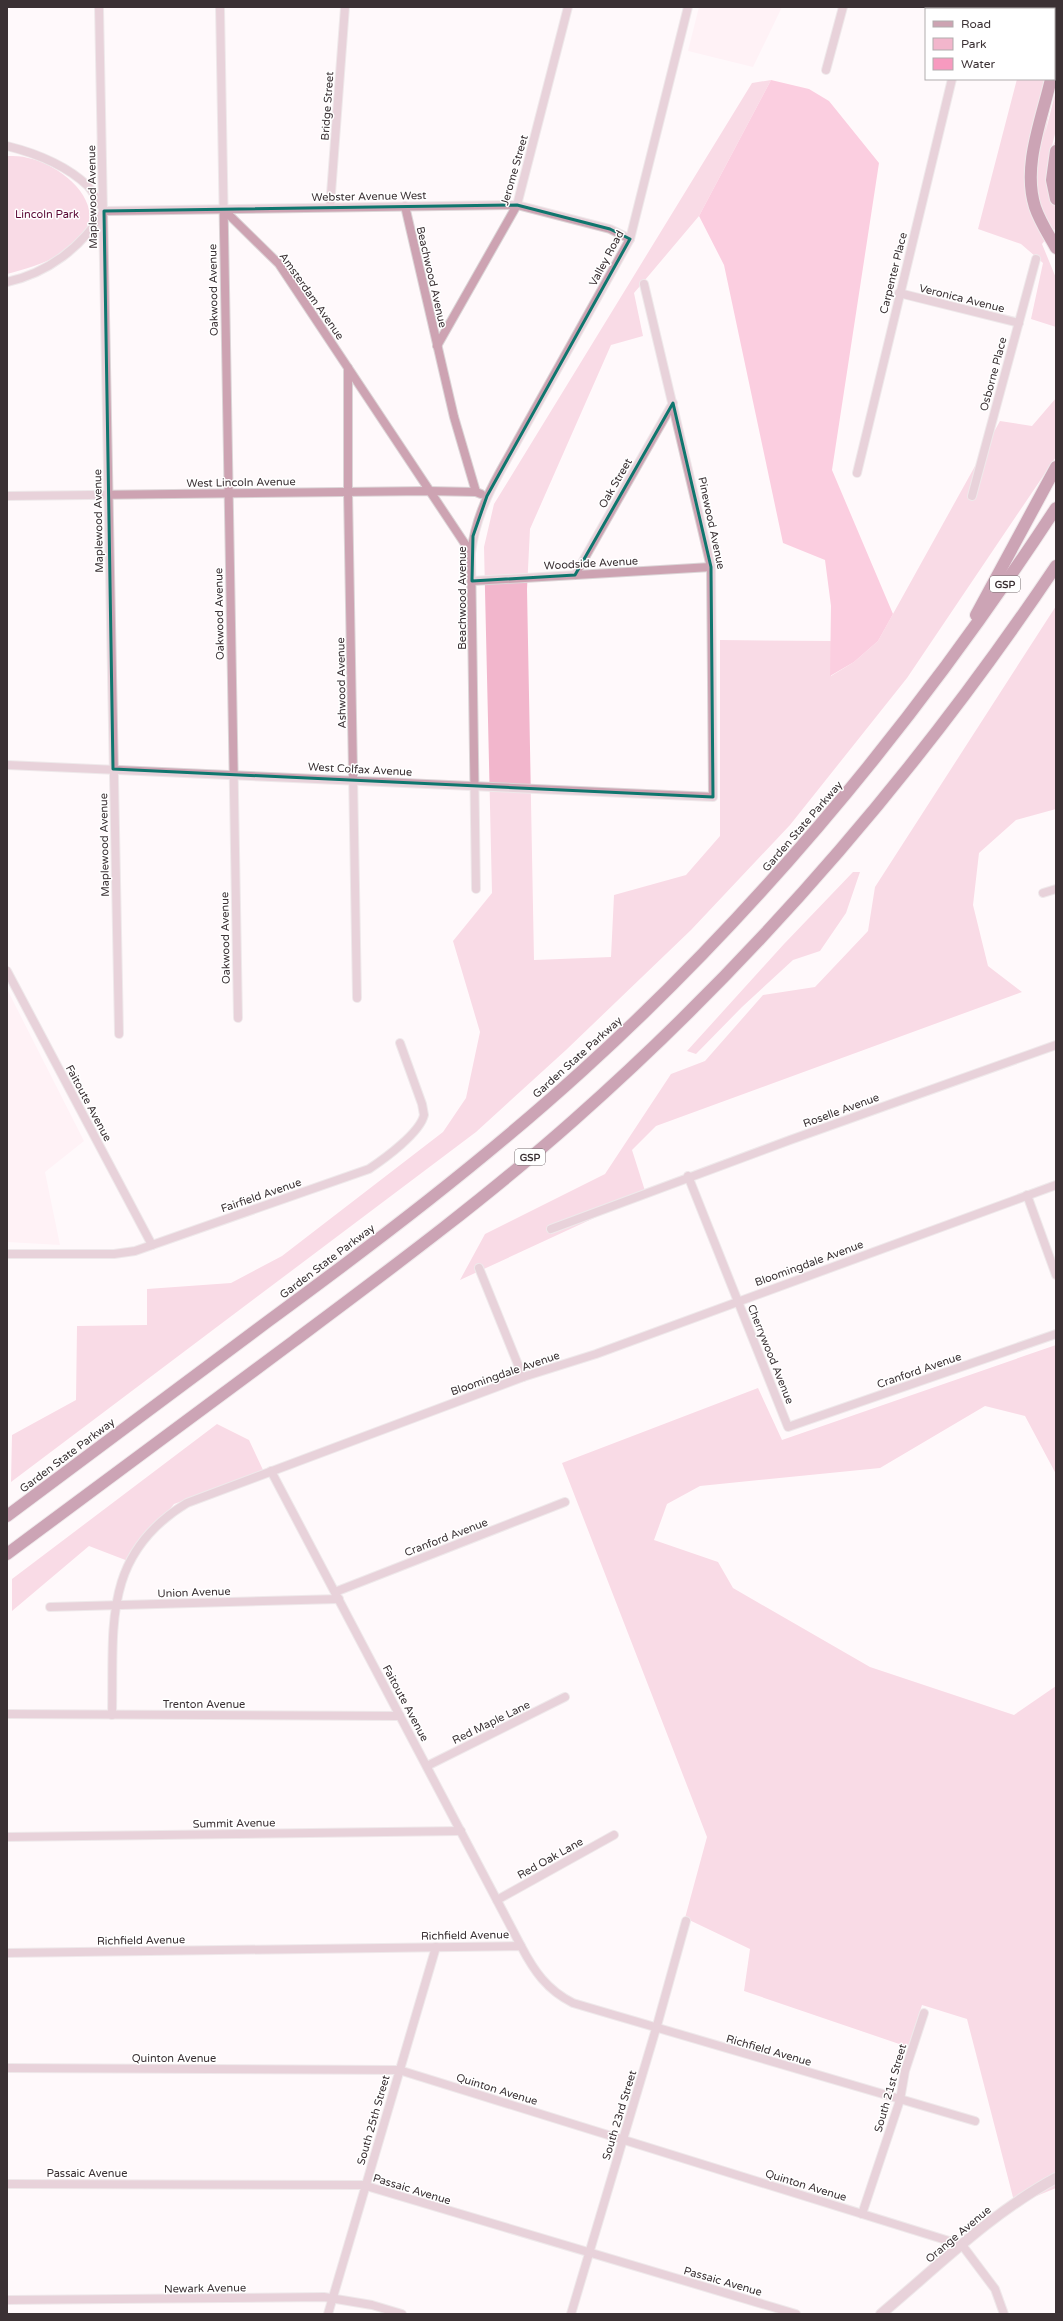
<svg xmlns="http://www.w3.org/2000/svg" width="1063" height="2321" viewBox="0 0 1063 2321" font-family="'Varela Round',sans-serif">
<style>
.built{fill:#fee8f0}
.green{fill:#f2b6cc}
.water{fill:#f79abf}
.lines{fill:none;stroke-linecap:round;stroke-linejoin:round}
.minor-casing{stroke:#dcd5d7;stroke-width:10}
.tertiary-casing{stroke:#dcd5d7;stroke-width:12}
.motorway-casing{stroke:#dcd5d7;stroke-width:14}
.minor{stroke:#cda3b2;stroke-width:8}
.tertiary{stroke:#cda3b2;stroke-width:10}
.motorway{stroke:#8f3d61;stroke-width:12}
.marked{fill:none;stroke:#0f766e;stroke-width:3;stroke-linejoin:round}
.labels{text-anchor:middle;stroke-width:3;stroke-linejoin:round;paint-order:stroke}
.shield{fill:#fff;stroke:#766f71;stroke-width:1}
.shield-label{font-size:10px;font-weight:bold;fill:#3b3134}
.street-label{font-size:11px;fill:#3b3134;stroke:#fff}
.park-label{font-size:11px;fill:#580532;stroke:#fff}
</style>
<rect width="100%" height="100%" fill="#fff9fb"/>
<!-- built -->
<g class="built">
<path d="M699,7H782L753,67L688,51Z"/>
<path d="M7,989L84,1141L45,1172L60,1245L7,1242Z"/>
</g>
<!-- green -->
<g class="green">
<path d="M1036,7H1056V78L1045,134L1056,90V130L1051,150L1056,139V233L1054,229L1042,244L1056,278V327L1031,319L1043,263L1021,244L978,229L1017,79H1054V9H1036Z"/>
<path d="M771,80L699,216L634,293L643,336L611,345L530,529L527,589L534,960L611,957L614,895L686,875L720,836V640L832,641L831,676L854,662L878,641L1000,421L1032,426L1056,398V457L907,678L790,825L691,930L566,1050L476,1132L11,1482L12,1435L76,1400L77,1326L147,1325V1289L231,1283L282,1256L443,1132L466,1098L480,1032L453,941L492,893L484,547L494,504L752,83Z"/>
<path d="M7,156C14,156 22,156 28,158C57,163 106,200 84,233C67,257 34,267 7,274Z"/>
<path d="M1056,606V809L1016,820L979,853L973,905L988,966L1022,992L656,1126L632,1150L646,1194L460,1280L485,1234L605,1174L671,1074L705,1061L763,995L815,987L868,931L875,887Z"/>
<path d="M853,872H860L846,913L820,951L793,960L742,1007L696,1054L687,1051L784,944Z"/>
<path d="M1056,1345V1474L1025,1416L985,1406L880,1468L700,1486L667,1504L654,1540L718,1562L733,1588L870,1667L1014,1715L1056,1686V2188L1015,2205L967,2019L922,2005L908,2047L744,1991L750,1949L685,1918L707,1837L562,1463L758,1388L782,1440Z"/>
<path d="M217,1424L249,1440L264,1472L174,1504L128,1561L89,1546L12,1611V1579Z"/>
</g>
<!-- water -->
<path class="water" d="M771,80L809,89L829,101L879,163L832,470L893,614L878,641L854,662L830,676L831,606L825,560L783,543L724,265L699,216Z"/>
<g class="lines">
<defs>
<g id="minor">
<path d="M99,7L119,1034"/>
<path d="M220,7L238,1018"/>
<path d="M969,9V7"/>
<path d="M826,70L843,7"/>
<path d="M7,146C35,153 67,166 88,186C94,193 99,203 104,210"/>
<path d="M405,206L454,417L476,492L481,494"/>
<path d="M330,207L345,7"/>
<path d="M223,209L279,264L471,553"/>
<path d="M104,211L517,205L610,229L630,239"/>
<path d="M7,282C48,273 82,247 104,211"/>
<path d="M899,293L1019,323"/>
<path d="M437,346L517,205L568,7"/>
<path d="M348,368V492L357,998"/>
<path d="M857,473L952,79"/>
<path d="M7,496L428,491L476,492"/>
<path d="M972,496L1036,259"/>
<path d="M575,575L673,403"/>
<path d="M472,581L711,567"/>
<path d="M7,765L713,797L711,567L644,284"/>
<path d="M476,889L471,553C475,522 486,497 501,470L630,239L688,7"/>
<path d="M1043,893L1056,889"/>
<path d="M7,971L152,1245"/>
<path d="M688,1176L788,1427L1056,1334"/>
<path d="M1027,1195L1056,1275"/>
<path d="M551,1229L790,1140L1056,1045"/>
<path d="M7,1254H114L135,1251L369,1169C384,1159 420,1133 424,1115L422,1104L400,1043"/>
<path d="M479,1268L523,1377"/>
<path d="M271,1471L521,1946"/>
<path d="M335,1592L565,1502"/>
<path d="M50,1607L339,1599"/>
<path d="M7,1714L400,1716"/>
<path d="M112,1715C114,1628 101,1555 187,1503L523,1377L596,1354L1056,1185"/>
<path d="M427,1766L565,1697"/>
<path d="M7,1837L461,1831"/>
<path d="M497,1900L614,1835"/>
<path d="M7,1953L521,1946C534,1971 547,1990 573,2003L975,2121"/>
<path d="M7,2068L399,2070L962,2245L995,2289L1004,2314"/>
<path d="M7,2184L363,2185L796,2314"/>
<path d="M862,2214L900,2100L905,2071L924,2013"/>
<path d="M7,2300L324,2297L372,2305L402,2314"/>
<path d="M328,2314L436,1947"/>
<path d="M571,2314L658,2022L686,1921"/>
</g>
<path id="tertiary" d="M881,2314C937,2267 991,2213 1056,2178"/>
<g id="motorway">
<path d="M1054,69L1056,60"/>
<path d="M1051,79C1042,119 1022,166 1035,207C1040,222 1049,235 1056,248"/>
<path d="M1056,151L1052,180L1056,199"/>
<path d="M976,615L1056,467"/>
<path d="M7,1516C94,1451 180,1387 267,1322C376,1242 483,1161 583,1070C766,904 921,714 1056,508"/>
<path d="M7,1554C103,1483 198,1412 294,1341C389,1270 485,1199 574,1120C758,957 919,770 1056,566"/>
</g>
</defs>
<!-- minor casing -->
<use href="#minor" class="minor-casing"/>
<!-- tertiary casing -->
<use href="#tertiary" class="tertiary-casing"/>
<!-- motorway casing -->
<use href="#motorway" class="motorway-casing"/>
<!-- minor -->
<use href="#minor" class="minor"/>
<!-- tertiary -->
<use href="#tertiary" class="tertiary"/>
<!-- motorway -->
<use href="#motorway" class="motorway"/>
</g>
<!-- marked area -->
<path d="M0 0H1063V2321H0ZM517,205L610,229L630,239L487,496L473,536L472,581L575,575L673,403L711,567L713,797L113,769L104,211Z" fill="#fff9fb" fill-opacity=".55" fill-rule="evenodd"/>
<path class="marked" d="M517,205L610,229L630,239L487,496L473,536L472,581L575,575L673,403L711,567L713,797L113,769L104,211Z"/>
<g class="labels">
<!-- shield labels -->
<g class="shield">
<rect x="990" y="576" width="30" height="16" rx="3"/>
<rect x="515" y="1149" width="30" height="16" rx="3"/>
</g>
<g class="shield-label">
<text x="1005" y="588">GSP</text>
<text x="530" y="1161">GSP</text>
</g>
<!-- street labels -->
<g class="street-label">
<text transform="translate(327 106) rotate(-86)" y="4">Bridge Street</text>
<text transform="translate(514 170) rotate(-74)" y="4">Jerome Street</text>
<text transform="translate(369 196) rotate(-1)" y="4">Webster Avenue West</text>
<text transform="translate(92 197) rotate(-91)" y="4">Maplewood Avenue</text>
<text transform="translate(606 258) rotate(-62)" y="4">Valley Road</text>
<text transform="translate(893 273) rotate(-76)" y="4">Carpenter Place</text>
<text transform="translate(432 277) rotate(77)" y="4">Beachwood Avenue</text>
<text transform="translate(213 290) rotate(-91)" y="4">Oakwood Avenue</text>
<text transform="translate(312 296) rotate(55)" y="4">Amsterdam Avenue</text>
<text transform="translate(962 298) rotate(14)" y="4">Veronica Avenue</text>
<text transform="translate(993 374) rotate(-75)" y="4">Osborne Place</text>
<text transform="translate(241 482) rotate(-1)" y="4">West Lincoln Avenue</text>
<text transform="translate(615 483) rotate(-60)" y="4">Oak Street</text>
<text transform="translate(98 521) rotate(-91)" y="4">Maplewood Avenue</text>
<text transform="translate(712 523) rotate(78)" y="4">Pinewood Avenue</text>
<text transform="translate(591 563) rotate(-3)" y="4">Woodside Avenue</text>
<text transform="translate(462 598) rotate(-90)" y="4">Beachwood Avenue</text>
<text transform="translate(219 614) rotate(-91)" y="4">Oakwood Avenue</text>
<text transform="translate(341 683) rotate(-91)" y="4">Ashwood Avenue</text>
<text transform="translate(360 769) rotate(3)" y="4">West Colfax Avenue</text>
<text transform="translate(802 826) rotate(-49)" y="4">Garden State Parkway</text>
<text transform="translate(104 845) rotate(-91)" y="4">Maplewood Avenue</text>
<text transform="translate(225 938) rotate(-91)" y="4">Oakwood Avenue</text>
<text transform="translate(577 1057) rotate(-42)" y="4">Garden State Parkway</text>
<text transform="translate(89 1103) rotate(62)" y="4">Faitoute Avenue</text>
<text transform="translate(841 1110) rotate(-20)" y="4">Roselle Avenue</text>
<text transform="translate(261 1195) rotate(-19)" y="4">Fairfield Avenue</text>
<text transform="translate(327 1261) rotate(-37)" y="4">Garden State Parkway</text>
<text transform="translate(809 1263) rotate(-20)" y="4">Bloomingdale Avenue</text>
<text transform="translate(771 1354) rotate(68)" y="4">Cherrywood Avenue</text>
<text transform="translate(919 1370) rotate(-19)" y="4">Cranford Avenue</text>
<text transform="translate(505 1373) rotate(-19)" y="4">Bloomingdale Avenue</text>
<text transform="translate(67 1455) rotate(-37)" y="4">Garden State Parkway</text>
<text transform="translate(446 1537) rotate(-21)" y="4">Cranford Avenue</text>
<text transform="translate(194 1592) rotate(-2)" y="4">Union Avenue</text>
<text transform="translate(406 1703) rotate(62)" y="4">Faitoute Avenue</text>
<text x="204" y="1708">Trenton Avenue</text>
<text transform="translate(491 1722) rotate(-26)" y="4">Red Maple Lane</text>
<text transform="translate(234 1823) rotate(-1)" y="4">Summit Avenue</text>
<text transform="translate(550 1858) rotate(-29)" y="4">Red Oak Lane</text>
<text transform="translate(465 1935) rotate(-1)" y="4">Richfield Avenue</text>
<text transform="translate(141 1940) rotate(-1)" y="4">Richfield Avenue</text>
<text transform="translate(769 2050) rotate(16)" y="4">Richfield Avenue</text>
<text x="174" y="2062">Quinton Avenue</text>
<text transform="translate(890 2088) rotate(-74)" y="4">South 21st Street</text>
<text transform="translate(497 2089) rotate(17)" y="4">Quinton Avenue</text>
<text transform="translate(619 2115) rotate(-73)" y="4">South 23rd Street</text>
<text transform="translate(373 2120) rotate(-74)" y="4">South 25th Street</text>
<text x="87" y="2177">Passaic Avenue</text>
<text transform="translate(806 2185) rotate(17)" y="4">Quinton Avenue</text>
<text transform="translate(412 2189) rotate(17)" y="4">Passaic Avenue</text>
<text transform="translate(958 2234) rotate(-40)" y="4">Orange Avenue</text>
<text transform="translate(723 2281) rotate(16)" y="4">Passaic Avenue</text>
<text transform="translate(205 2288) rotate(-1)" y="4">Newark Avenue</text>
</g>
<!-- park labels -->
<g class="park-label">
<text x="47" y="218">Lincoln Park</text>
</g>
</g>
<!-- border -->
<rect width="1063" height="2321" fill="none" stroke="#3b3134" stroke-width="16"/>
<!-- legend -->
<rect x="925" y="8" width="130" height="72" fill="#ffffff" stroke="#b1adae"/>
<rect x="933" y="21" width="20" height="6" fill="#cda3b2" stroke="#b1adae"/>
<text x="961" y="28" font-size="12" fill="#3b3134">Road</text>
<rect x="933" y="38" width="20" height="12" fill="#f2b6cc" stroke="#b1adae"/>
<text x="961" y="48" font-size="12" fill="#3b3134">Park</text>
<rect x="933" y="58" width="20" height="12" fill="#f79abf" stroke="#b1adae"/>
<text x="961" y="68" font-size="12" fill="#3b3134">Water</text>
</svg>
